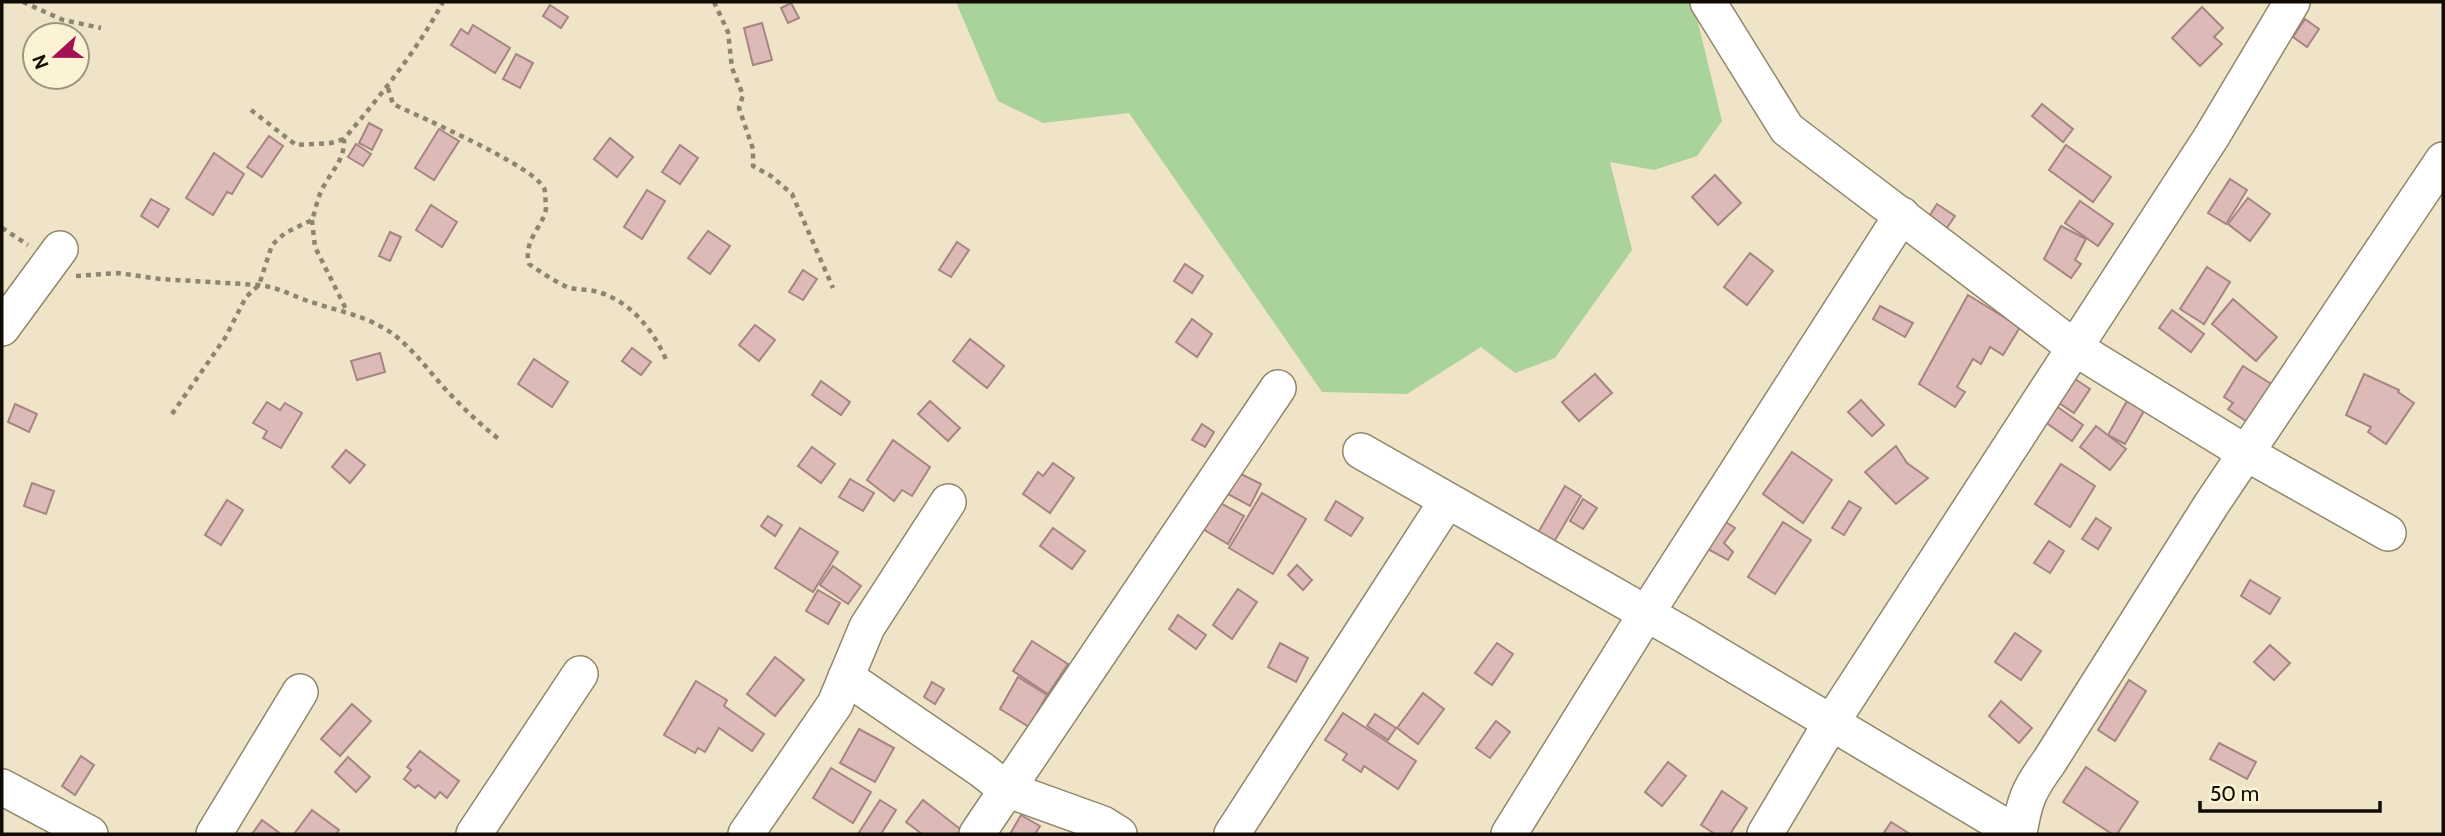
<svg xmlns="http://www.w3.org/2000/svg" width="2445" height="836" viewBox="0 0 2445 836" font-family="Cabin,sans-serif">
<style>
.green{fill:#aad39c}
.building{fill:#ddbab7;stroke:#a68583;stroke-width:2}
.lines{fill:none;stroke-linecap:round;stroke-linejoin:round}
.minor-casing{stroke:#90866b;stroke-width:38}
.path{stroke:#8c8571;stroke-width:4.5;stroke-dasharray:5 5;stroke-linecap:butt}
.minor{stroke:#fff;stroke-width:35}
</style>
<rect width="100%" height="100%" fill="#efe4c7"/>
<!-- green -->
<path class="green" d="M956,2H1693L1722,121L1697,156L1654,170L1610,162L1632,250L1555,358L1515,373L1481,347L1407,394L1322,392L1129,113L1043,123L998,101Z"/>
<!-- building -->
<g class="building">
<path d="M791,3L799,18L788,23L781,8Z"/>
<path d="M550,5L568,17L561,28L543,16Z"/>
<path d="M2202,7L2223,28L2214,37L2222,44L2200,66L2172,38Z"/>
<path d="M2305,19L2319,29L2307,47L2293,37Z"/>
<path d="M762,23L772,60L753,65L744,28Z"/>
<path d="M473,25L510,48L495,73L451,45L461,29L468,34Z"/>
<path d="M516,54L533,63L520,88L503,79Z"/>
<path d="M2042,104L2073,129L2063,142L2032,116Z"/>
<path d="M369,123L382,130L372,150L359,143Z"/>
<path d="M439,129L459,141L434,180L415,168Z"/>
<path d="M269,136L283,146L262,177L247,167Z"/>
<path d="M610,138L633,157L617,177L594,159Z"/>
<path d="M356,144L371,154L363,166L348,157Z"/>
<path d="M680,145L698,158L680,184L662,172Z"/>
<path d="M2066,145L2111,177L2093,202L2049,170Z"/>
<path d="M214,153L244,174L232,194L227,192L213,215L186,198Z"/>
<path d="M1715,175L1741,203L1718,225L1692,197Z"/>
<path d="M2230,179L2247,190L2226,224L2208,213Z"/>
<path d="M647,190L665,201L642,239L624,227Z"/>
<path d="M2248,198L2270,214L2250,241L2228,224Z"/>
<path d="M151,199L169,209L158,227L141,216Z"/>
<path d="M2080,201L2113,224L2098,246L2065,223Z"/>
<path d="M1937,204L1955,216L1942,235L1925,223Z"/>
<path d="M431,205L457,222L442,247L416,230Z"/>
<path d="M2061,226L2086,239L2075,260L2081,264L2071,278L2044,259Z"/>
<path d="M708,231L730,246L710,274L688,258Z"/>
<path d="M390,232L401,237L390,261L379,256Z"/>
<path d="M957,242L969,250L951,277L939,270Z"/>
<path d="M1750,253L1773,271L1747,305L1724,287Z"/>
<path d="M1185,264L1203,276L1192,293L1174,281Z"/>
<path d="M2207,267L2230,282L2204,324L2180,309Z"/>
<path d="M803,270L817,279L803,300L789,292Z"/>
<path d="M1968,295L2020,327L2003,355L1990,347L1981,364L1973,359L1957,387L1965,392L1955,407L1919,384Z"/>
<path d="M2233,299L2277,337L2256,361L2212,324Z"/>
<path d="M1880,306L1913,323L1905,337L1873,319Z"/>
<path d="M2172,310L2204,334L2191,352L2159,328Z"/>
<path d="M1192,319L1212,334L1197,357L1176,342Z"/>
<path d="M755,325L775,340L759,361L739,345Z"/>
<path d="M970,339L1004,366L987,388L953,361Z"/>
<path d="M632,348L651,362L641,375L622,361Z"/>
<path d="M380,353L385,372L357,380L351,361Z"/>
<path d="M534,359L568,382L552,407L518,384Z"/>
<path d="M2243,366L2273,385L2249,423L2228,409L2233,403L2224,397Z"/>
<path d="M1595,374L1612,393L1579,421L1562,402Z"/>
<path d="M2364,374L2399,390L2398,392L2414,403L2386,444L2368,432L2371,427L2346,415Z"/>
<path d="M2069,375L2090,389L2074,413L2053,399Z"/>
<path d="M821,381L850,402L841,415L812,395Z"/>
<path d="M1861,400L1884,425L1872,436L1848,412Z"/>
<path d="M930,401L960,428L948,441L918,414Z"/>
<path d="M2127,401L2144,411L2125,444L2108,435Z"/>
<path d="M267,402L280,410L285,403L302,413L281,448L263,438L267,431L253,423Z"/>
<path d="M2052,403L2083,425L2072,441L2041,419Z"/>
<path d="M15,404L37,414L29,432L8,422Z"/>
<path d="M1202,424L1214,432L1205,447L1192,440Z"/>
<path d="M2096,426L2126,449L2110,470L2080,447Z"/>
<path d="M893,440L930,467L912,496L902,490L894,501L867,480Z"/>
<path d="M1896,446L1907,463L1928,478L1896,504L1865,472Z"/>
<path d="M812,447L835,464L821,483L798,466Z"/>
<path d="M346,450L365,465L350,483L332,467Z"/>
<path d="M1792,452L1832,480L1803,523L1763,494Z"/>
<path d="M1053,463L1074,478L1050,513L1023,494L1038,472L1043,476Z"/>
<path d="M2061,464L2095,486L2070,527L2035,504Z"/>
<path d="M1239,473L1261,484L1250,506L1228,494Z"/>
<path d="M850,479L874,493L863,511L839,497Z"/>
<path d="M32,483L54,491L46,514L24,506Z"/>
<path d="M1565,486L1581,496L1551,547L1535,538Z"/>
<path d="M1262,493L1306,519L1273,574L1229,548Z"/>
<path d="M1583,499L1597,508L1583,529L1570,521Z"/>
<path d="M227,500L243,510L221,545L205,535Z"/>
<path d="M1217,501L1244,516L1228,544L1201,528Z"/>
<path d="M1336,501L1363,518L1351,536L1325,520Z"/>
<path d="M1849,501L1861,508L1844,535L1832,528Z"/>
<path d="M768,516L782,525L775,536L761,526Z"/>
<path d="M2096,518L2111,528L2098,549L2082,539Z"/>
<path d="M1721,519L1735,528L1724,543L1733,552L1728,560L1706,548Z"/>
<path d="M1783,522L1811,540L1775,594L1748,577Z"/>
<path d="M800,528L838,552L813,592L775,568Z"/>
<path d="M1053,528L1085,551L1072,569L1040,546Z"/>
<path d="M2049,541L2064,551L2050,573L2034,563Z"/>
<path d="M1297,565L1312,580L1303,590L1288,575Z"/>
<path d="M833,566L861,586L848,604L820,585Z"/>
<path d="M2250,580L2280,598L2270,614L2241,596Z"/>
<path d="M1238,589L1257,602L1232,639L1213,625Z"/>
<path d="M818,590L840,603L828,624L806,611Z"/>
<path d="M1178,615L1206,635L1196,649L1169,629Z"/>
<path d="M2015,633L2041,651L2021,680L1995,662Z"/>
<path d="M1032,641L1068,664L1048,694L1013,671Z"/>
<path d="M1280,643L1308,658L1296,682L1268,667Z"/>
<path d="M1497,643L1513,654L1492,685L1475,673Z"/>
<path d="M2270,645L2290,663L2274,680L2254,662Z"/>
<path d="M775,657L804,680L775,716L747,694Z"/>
<path d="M1018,677L1047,695L1029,727L1000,709Z"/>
<path d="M2129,680L2146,691L2115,741L2098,730Z"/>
<path d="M696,681L727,700L724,706L764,734L752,751L719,728L705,752L698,748L695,753L664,735Z"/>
<path d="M932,682L944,689L935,704L924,697Z"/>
<path d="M1423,693L1444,709L1418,744L1397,728Z"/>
<path d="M2001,701L2032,728L2019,743L1989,716Z"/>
<path d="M352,704L371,721L340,756L321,739Z"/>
<path d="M1343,713L1416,761L1398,789L1364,766L1361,772L1343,760L1347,754L1325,740Z"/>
<path d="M1375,714L1396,728L1388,740L1367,726Z"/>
<path d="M1496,721L1510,732L1490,758L1476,748Z"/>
<path d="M859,729L894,748L875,782L840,763Z"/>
<path d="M2219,743L2256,762L2247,779L2210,759Z"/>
<path d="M420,751L459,781L447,798L440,792L435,798L418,785L415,788L404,779L411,770L407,767Z"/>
<path d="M81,756L94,765L75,795L62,786Z"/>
<path d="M348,757L370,777L356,792L335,772Z"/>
<path d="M1668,762L1686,776L1662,806L1645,792Z"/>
<path d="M2086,767L2138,802L2117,834H2112L2063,802Z"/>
<path d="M831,768L871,792L853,823L813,798Z"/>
<path d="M1722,791L1747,808L1730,834H1715L1701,825Z"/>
<path d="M880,800L896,810L881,834H858Z"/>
<path d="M923,800L964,832L962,834H922L906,822Z"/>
<path d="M312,810L339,830L336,834H294Z"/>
<path d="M1021,815L1040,826L1035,834H1010Z"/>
<path d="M262,820L281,834H252Z"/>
<path d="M1891,822L1910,834H1883Z"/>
</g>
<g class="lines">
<defs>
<g id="minor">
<path d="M1708,2L1787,129L2075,348L2246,453L2388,533"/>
<path d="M2,328L60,249"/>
<path d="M1361,451L1686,636L2018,834"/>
<path d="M846,677L982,770L1006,789L1103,824L1119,834"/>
<path d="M2,787L90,834"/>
<path d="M214,834L300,692"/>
<path d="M474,834L580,674"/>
<path d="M746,834L835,704L867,627L948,502"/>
<path d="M977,834L1278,388"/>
<path d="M1232,834L1447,501"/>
<path d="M1509,834L1646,614L1902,215"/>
<path d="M1765,834L1831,723L2212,136L2292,2"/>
<path d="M2019,834C2024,801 2029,789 2049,762L2211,505L2443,160"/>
</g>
</defs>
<!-- minor casing -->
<use href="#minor" class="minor-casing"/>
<!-- path -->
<g class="path">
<path d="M23,2L63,20L101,28"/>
<path d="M714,2L728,32L732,68L743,95L739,108L753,149V166L771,176L792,194L833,288"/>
<path d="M388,88L393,104C422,118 532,165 544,188C546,192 545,200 546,204C548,223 522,238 529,264C541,272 554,281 567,287C575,290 585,289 594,291C629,299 654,330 667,362"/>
<path d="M251,110L296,145L331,143L344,139"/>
<path d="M312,220L315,247L347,311"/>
<path d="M2,228L28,245"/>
<path d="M76,276L118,273L160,279L259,285C276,287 289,294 305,300C336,311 372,316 398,338C418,355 432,375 449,393C465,410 482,426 500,440"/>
<path d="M172,414L225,338L246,297L259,285L272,245L285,233L312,220C316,209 318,194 325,184C334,168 345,158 344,139C381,95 416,52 443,2"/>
</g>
<!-- minor -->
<use href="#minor" class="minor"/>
</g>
<!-- border -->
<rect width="2445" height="836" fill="none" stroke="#100c04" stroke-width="7"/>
<!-- north arrow -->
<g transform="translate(56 56) rotate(249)"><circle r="33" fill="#fcf2d4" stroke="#9e9681" stroke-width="2"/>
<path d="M0-5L12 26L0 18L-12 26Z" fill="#a41253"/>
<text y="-10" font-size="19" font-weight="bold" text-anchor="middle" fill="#100c04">N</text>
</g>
<!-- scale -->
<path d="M2200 801v10h180v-10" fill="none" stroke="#100c04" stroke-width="3.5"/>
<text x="2210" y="801" font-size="21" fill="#100c04" stroke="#fcf2d4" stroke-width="5" paint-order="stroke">50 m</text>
</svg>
